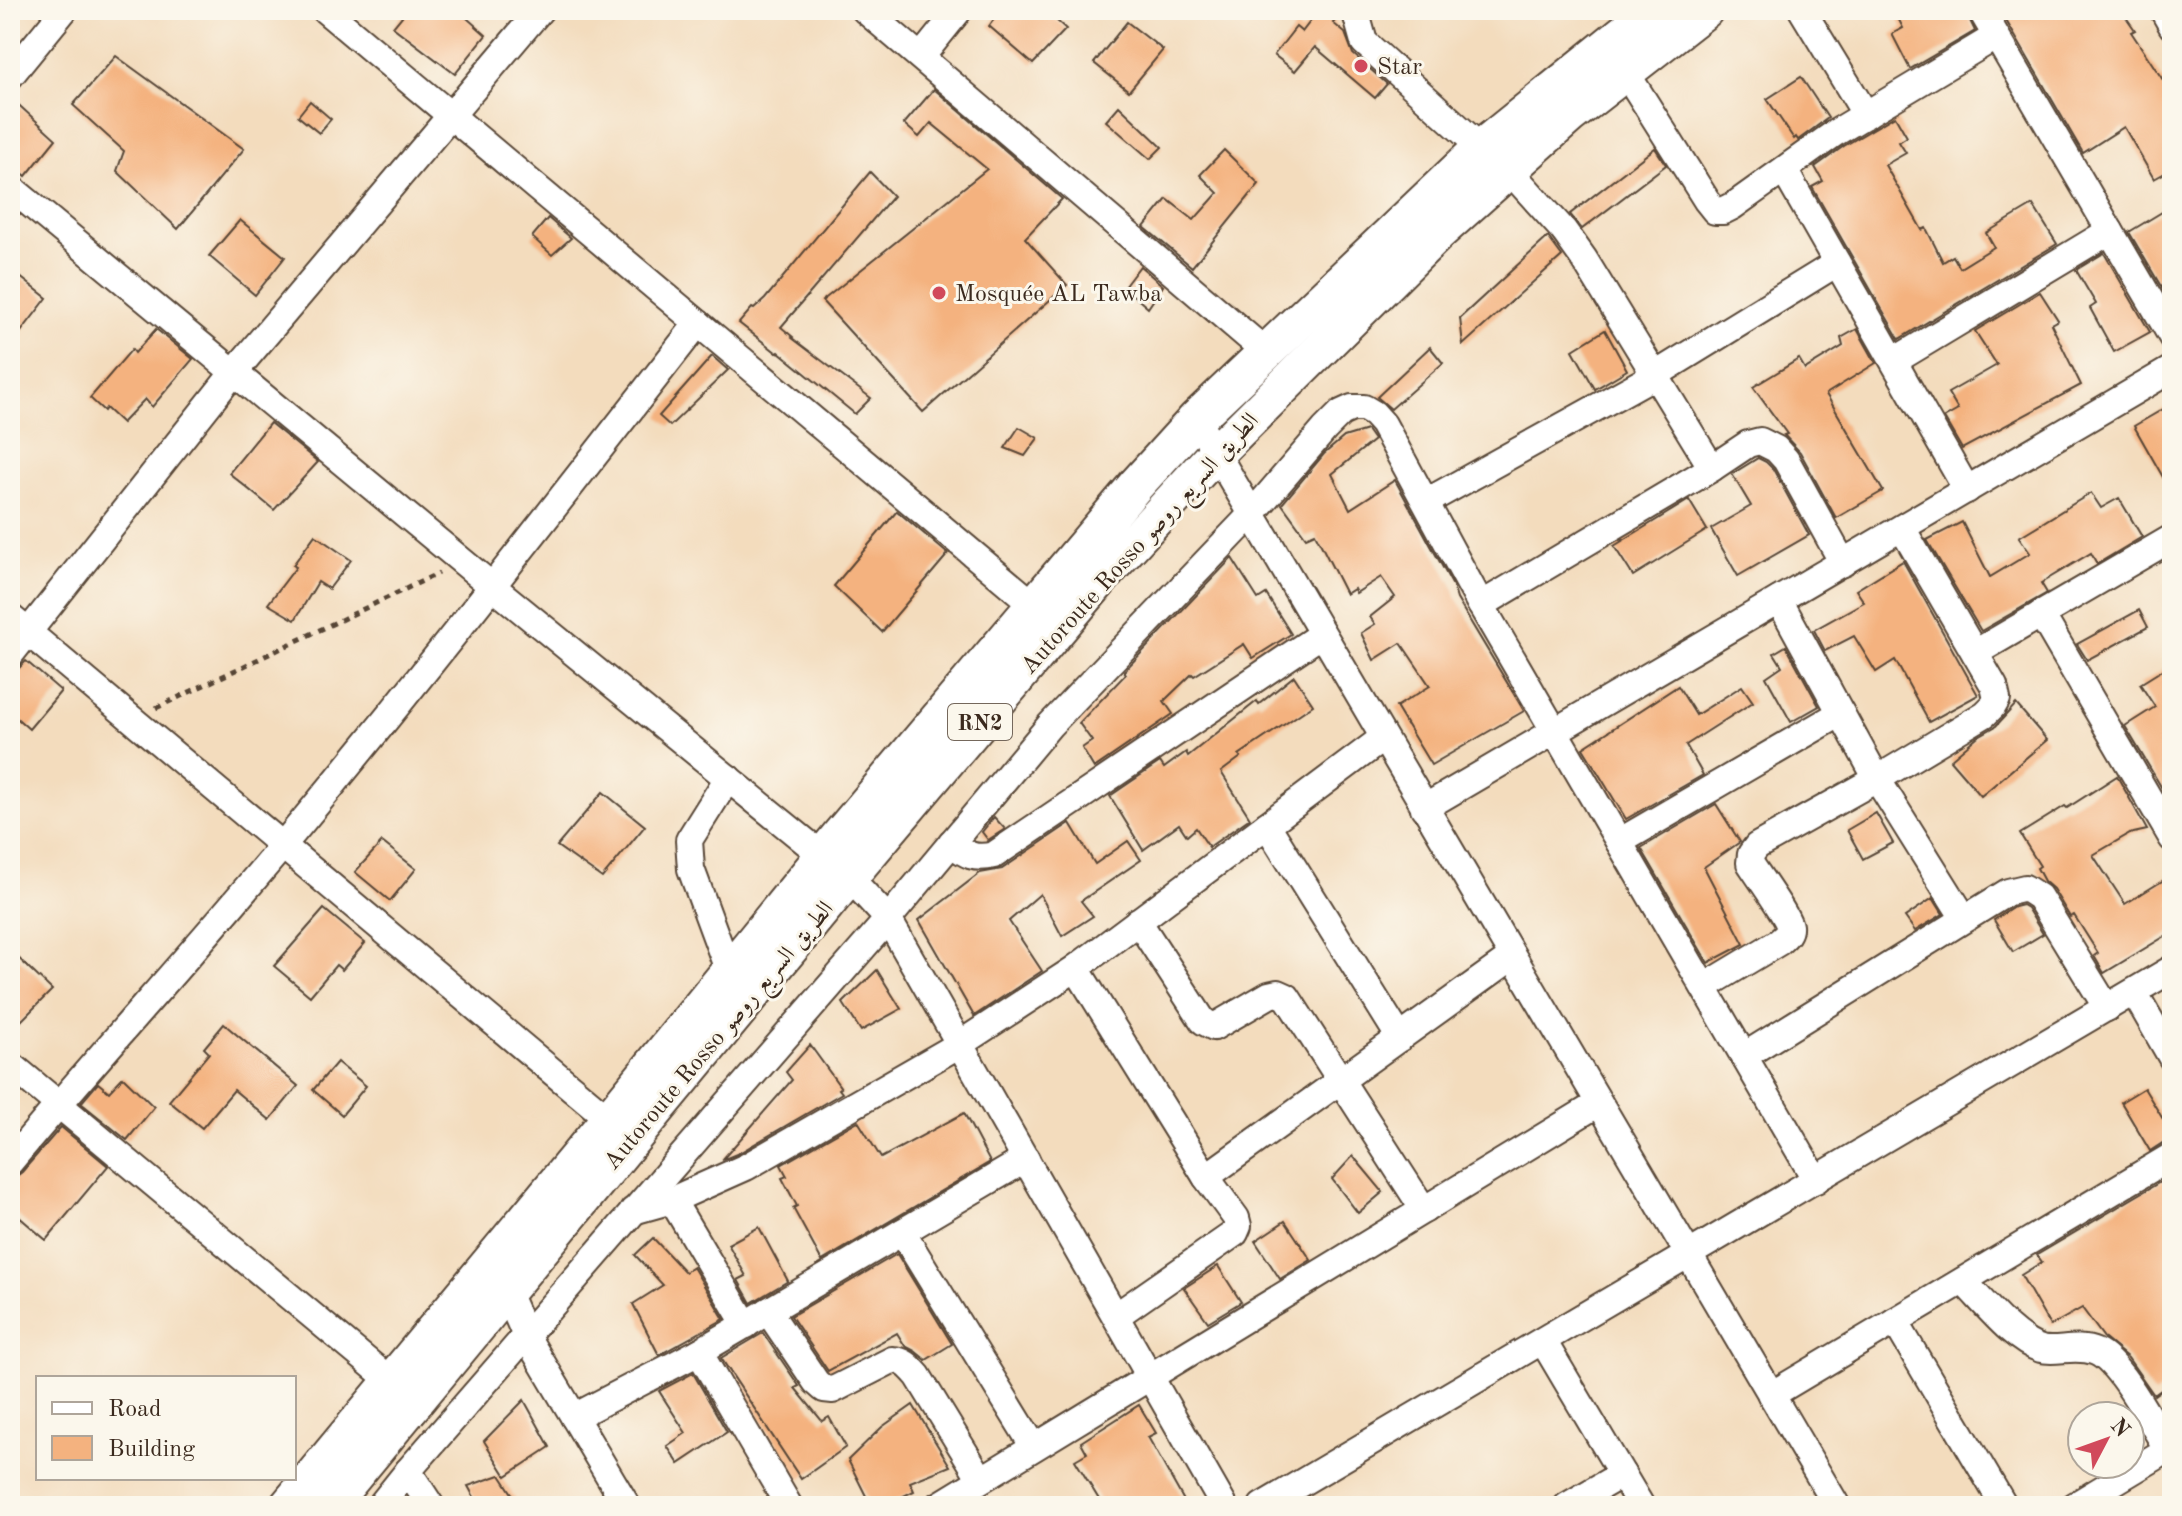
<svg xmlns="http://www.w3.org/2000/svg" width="2182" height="1516" viewBox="0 0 2182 1516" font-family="'Old Standard TT',Amiri,serif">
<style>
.building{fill:#f4b27f}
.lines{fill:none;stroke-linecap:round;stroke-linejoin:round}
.minor-casing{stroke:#574536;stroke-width:30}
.highway-casing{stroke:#574536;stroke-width:40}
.path{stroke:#574536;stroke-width:5;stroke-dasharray:6 6;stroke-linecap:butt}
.minor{stroke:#fff;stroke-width:26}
.highway{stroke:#fff;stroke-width:36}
.poi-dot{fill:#d1495b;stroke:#fbf7ec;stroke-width:3}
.labels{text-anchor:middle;stroke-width:6;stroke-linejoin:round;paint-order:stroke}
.shield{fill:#fbf7ec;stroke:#75685c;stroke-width:2}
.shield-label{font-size:22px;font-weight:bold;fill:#3b2a1e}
.poi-label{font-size:24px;fill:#3b2a1e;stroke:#fbf7ec;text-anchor:start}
.street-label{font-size:24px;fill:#3b2a1e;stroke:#fbf7ec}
</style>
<rect width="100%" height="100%" fill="#fbf7ec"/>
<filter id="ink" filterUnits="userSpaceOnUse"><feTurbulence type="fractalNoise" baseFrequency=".0125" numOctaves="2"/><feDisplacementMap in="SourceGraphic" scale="16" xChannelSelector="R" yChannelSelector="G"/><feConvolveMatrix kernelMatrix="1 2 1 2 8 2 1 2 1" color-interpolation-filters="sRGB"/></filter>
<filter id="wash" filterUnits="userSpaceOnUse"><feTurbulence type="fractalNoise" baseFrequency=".006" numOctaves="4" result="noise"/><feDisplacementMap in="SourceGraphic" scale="32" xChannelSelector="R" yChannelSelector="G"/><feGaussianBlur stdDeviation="1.8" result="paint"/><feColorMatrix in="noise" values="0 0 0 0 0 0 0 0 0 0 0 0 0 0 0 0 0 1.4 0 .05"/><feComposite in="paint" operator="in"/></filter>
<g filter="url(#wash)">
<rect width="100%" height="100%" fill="#f3dcbd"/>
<g id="blocks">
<!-- building -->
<g class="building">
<path d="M407,10H458L486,35L455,74L393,27Z"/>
<path d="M1001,10H1045L1066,29L1033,64L989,26Z"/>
<path d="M1319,10H1339L1340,15L1333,23L1345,33L1353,54L1387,84L1375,98L1315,47L1295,71L1274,55L1296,27L1302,32Z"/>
<path d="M1894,10H1965L1975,31L1910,69L1892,34L1903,28Z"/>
<path d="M2014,10H2121L2135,30L2131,32L2163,80L2165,79L2172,90V169L2154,179L2124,127L2083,153L2004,17Z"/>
<path d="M1127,22L1163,50L1129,91L1094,63Z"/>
<path d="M116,56L244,149L178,229L117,171L124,151L73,105Z"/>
<path d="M1801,77L1828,118L1798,140L1796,137L1794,139L1767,99Z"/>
<path d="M934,89L1062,199L1025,238L1067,285L923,412L822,301L987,169L931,123L919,137L904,124Z"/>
<path d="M10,97L56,139L26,176L10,163Z"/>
<path d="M310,101L331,119L319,133L298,116Z"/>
<path d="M1119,106L1162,147L1150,159L1106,121Z"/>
<path d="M1895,116L1907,137L1899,142L1906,153L1885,165L1922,230L1926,228L1943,262L1953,256L1960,268L1994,247L1986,233L2033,205L2057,244L1899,339L1812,187L1823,181L1815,167L1844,146Z"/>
<path d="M1655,148L1666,165L1582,229L1570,214Z"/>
<path d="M1224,150L1259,184L1192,267L1144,227L1167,199L1194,220L1218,193L1200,175Z"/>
<path d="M870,172L893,196L781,327L793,337L792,338L871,398L855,414L779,352L777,353L739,323L752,308L754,309L765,299Z"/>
<path d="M2172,206V305L2129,232Z"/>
<path d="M548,218L571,238L552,255L532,237Z"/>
<path d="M240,220L285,257L255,295L209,256Z"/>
<path d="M1548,237L1562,256L1463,345L1460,318Z"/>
<path d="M2104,253L2150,332L2114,352L2090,308L2096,304L2076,270Z"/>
<path d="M1140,266L1163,286L1148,308L1124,287Z"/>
<path d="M10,269L47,298L10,346Z"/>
<path d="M2040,292L2058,320L2051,324L2081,385L1962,449L1944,418L1958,410L1948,393L1997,365L1975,331Z"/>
<path d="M156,329L193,359L152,407L145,399L122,423L106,408L104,411L90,398L132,349L135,353Z"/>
<path d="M1857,329L1876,363L1826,394L1883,491L1836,518L1800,452L1784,435L1787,434L1753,387L1799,359L1805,369L1843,346L1841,338Z"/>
<path d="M1605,330L1627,370L1595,389L1573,350Z"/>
<path d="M1430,347L1443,363L1391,409L1377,397Z"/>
<path d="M712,356L728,370L670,426L659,416Z"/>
<path d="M2172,404V493L2134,426Z"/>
<path d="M270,423L318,462L274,510L229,473Z"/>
<path d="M1019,427L1038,438L1025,456L1005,448Z"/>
<path d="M1367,430L1374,440L1332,474L1350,509L1395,480L1453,586L1457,599L1524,711L1431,765L1396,707L1430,686L1401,643L1374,660L1361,633L1375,624L1370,617L1395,597L1381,577L1356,593L1354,589L1346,594L1315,533L1306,537L1282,504L1324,454L1344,437Z"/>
<path d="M1758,458L1766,462L1773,469L1809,535L1738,576L1711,529L1751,506L1732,474Z"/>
<path d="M2091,493L2101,508L2119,498L2142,537L2097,564L2091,553L2041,583L2047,593L1981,631L1927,540L1962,522L1990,577L2030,553L2019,537Z"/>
<path d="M1689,500L1707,530L1633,576L1614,546Z"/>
<path d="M897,511L948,554L882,632L834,586Z"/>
<path d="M315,535L351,560L329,589L318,582L295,620L268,604L296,567L293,565Z"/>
<path d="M1232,558L1258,599L1266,594L1291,634L1253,658L1244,644L1194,676L1192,674L1164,701L1173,714L1094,768L1082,748L1092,741L1079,723L1126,674L1124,671L1126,669Z"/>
<path d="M1903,561L1978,695L1929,722L1895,660L1876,672L1854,636L1825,651L1814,630L1864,602L1856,590Z"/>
<path d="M2139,610L2148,627L2087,660L2077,644Z"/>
<path d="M1786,646L1819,706L1791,722L1766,677L1782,666L1774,653Z"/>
<path d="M26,661L61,691L29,729L10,712V671L17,670Z"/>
<path d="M2172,664V792L2166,795L2125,726L2155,707L2140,684Z"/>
<path d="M1294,676L1313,705L1239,755L1241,757L1221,772L1250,818L1209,847L1196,828L1187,836L1179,824L1143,850L1110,796L1160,762L1164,768L1186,752L1188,756L1257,701L1259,704Z"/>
<path d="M1678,686L1696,715L1742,686L1753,702L1686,745L1703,775L1626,819L1583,748Z"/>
<path d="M2016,704L2047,740L1981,796L1950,760L1977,737L1996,726Z"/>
<path d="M2117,776L2147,830L2129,834L2093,855L2125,904L2172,875V932L2104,973L2094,956L2098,953L2074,915L2070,917L2053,889L2044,881L2037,868L2040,866L2020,834L2065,806L2067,808Z"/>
<path d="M603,792L645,826L602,878L557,846Z"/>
<path d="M1716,804L1740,842L1704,867L1744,944L1708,963L1641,848Z"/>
<path d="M1876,813L1893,843L1863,859L1847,830Z"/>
<path d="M994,817L1005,829L988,840L982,832Z"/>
<path d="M1070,823L1095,864L1128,841L1141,860L1081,901L1093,916L1062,936L1040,894L1009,921L1042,971L974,1016L919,920L980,873L1002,869Z"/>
<path d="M382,842L416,869L390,901L355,872Z"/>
<path d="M1933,898L1943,914L1915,931L1905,917Z"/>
<path d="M2022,905L2027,908L2043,934L2013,952L1994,920L2014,907Z"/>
<path d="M324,909L365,943L342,970L336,965L310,996L274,966Z"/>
<path d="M10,950L52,990L10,1032Z"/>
<path d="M877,970L901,1009L861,1031L843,1003Z"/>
<path d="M224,1024L298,1086L270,1120L234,1090L202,1128L169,1101L209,1053L204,1048Z"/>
<path d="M810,1045L841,1088L839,1089L842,1093L739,1153L722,1160L792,1080L786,1072Z"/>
<path d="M337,1062L366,1086L342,1115L313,1090Z"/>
<path d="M123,1077L154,1107L127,1140L81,1103L98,1083L109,1092Z"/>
<path d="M2144,1088L2172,1134V1140L2164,1142L2150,1151L2121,1102Z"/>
<path d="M964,1113L990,1162L822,1261L793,1208L797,1206L782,1178L787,1176L781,1165L858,1121L881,1158Z"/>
<path d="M61,1127L108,1166L46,1240L10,1209V1181L22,1172Z"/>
<path d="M1353,1156L1383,1192L1358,1213L1332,1179Z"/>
<path d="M2172,1175V1382L2154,1395L2128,1358L2105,1339L2082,1308L2050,1326L2021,1275L2042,1262L2037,1255Z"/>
<path d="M1285,1221L1311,1260L1280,1279L1255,1241Z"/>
<path d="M759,1227L788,1281L751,1303L738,1280L746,1276L728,1244Z"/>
<path d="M653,1238L685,1272L693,1267L724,1319L659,1355L633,1304L663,1285L635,1255Z"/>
<path d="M897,1254L952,1344L926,1360L915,1351L905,1346L897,1333L828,1371L791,1316Z"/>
<path d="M1218,1266L1241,1302L1208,1322L1184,1288Z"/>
<path d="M763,1333L799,1386L795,1388L822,1421L829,1417L846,1447L801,1479L721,1358Z"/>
<path d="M693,1373L727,1432L679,1464L667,1446L686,1433L659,1391Z"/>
<path d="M524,1400L550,1447L506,1476L484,1441Z"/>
<path d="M913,1405L950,1466L910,1482L914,1491L883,1506H871L848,1460L882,1427Z"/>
<path d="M1139,1405L1156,1433L1148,1437L1187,1506H1103L1075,1460L1087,1453L1081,1442Z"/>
<path d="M500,1475L520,1506H479L468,1486Z"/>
</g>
</g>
</g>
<g filter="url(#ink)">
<use href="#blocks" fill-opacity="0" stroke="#574536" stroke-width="2"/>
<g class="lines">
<defs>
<g id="minor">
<path d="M325,10L1034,605"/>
<path d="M865,10L1266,352"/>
<path d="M1355,10L1364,42L1481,148"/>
<path d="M1802,10L1866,115"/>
<path d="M1981,10L2172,337"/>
<path d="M2163,10L2172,26"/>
<path d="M921,57L959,10"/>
<path d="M1625,71L1707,201L1715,211H1723L1733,206L1835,133L1995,37"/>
<path d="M10,76L64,10"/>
<path d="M1508,169L1564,231L1584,259L1712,468"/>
<path d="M1784,170L1967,490"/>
<path d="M10,187L492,586L849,877L888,919L1224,1506"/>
<path d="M1894,361L2110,231"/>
<path d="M1196,419L1837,1506"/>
<path d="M1426,502L1655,375L1837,263"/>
<path d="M1779,600L1877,779L1964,918"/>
<path d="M1481,605L1712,468L1748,444L1760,441L1776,449L1786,460L1843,563"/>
<path d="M2041,614L2172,838"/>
<path d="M10,617L609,1119"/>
<path d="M1975,653L2172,538"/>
<path d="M10,655L235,371L540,10"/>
<path d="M728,778L689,840L691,869L729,972"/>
<path d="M1424,808L2172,369"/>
<path d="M1267,825L1400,1038"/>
<path d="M1619,842L1841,713"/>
<path d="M951,843C966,855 975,860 994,855L1322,634"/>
<path d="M1138,921L1203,1021L1214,1027L1269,995L1278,993L1287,997L1424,1210"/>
<path d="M1076,968L1206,1177L1236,1218L1238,1226L1235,1233L1116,1316"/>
<path d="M1704,987L1779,942C1783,938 1790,934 1789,926C1788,917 1757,874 1750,863L1751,854L1757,846L1877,779L1985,714L1993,706L1997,699L1994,686L1902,528"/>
<path d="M2134,992L2172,1058"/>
<path d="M1744,1056L2008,892L2025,888L2039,897L2107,1008"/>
<path d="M10,1064L391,1381"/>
<path d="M10,1162C99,1055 194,952 283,845C425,675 561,498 698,323"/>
<path d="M1206,1177L1512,957"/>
<path d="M672,1200L746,1325"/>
<path d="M633,1211L672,1200L746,1167L960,1044L1076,968L1383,738"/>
<path d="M902,1232L1034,1447"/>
<path d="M1963,1281C1984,1302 2013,1340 2041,1349C2056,1353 2077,1344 2096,1352C2120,1362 2153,1426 2168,1450"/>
<path d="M506,1290L526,1336L627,1506"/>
<path d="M768,1311L816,1382L824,1389L833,1390L892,1360C905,1360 910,1367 918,1376L981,1479"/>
<path d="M1895,1321L2004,1506"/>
<path d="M1543,1341L1641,1506"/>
<path d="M699,1352L789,1506"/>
<path d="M1771,1395L2172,1156"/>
<path d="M574,1417L699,1352L1026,1159"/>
<path d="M408,1471L431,1506"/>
<path d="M380,1506L408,1471L888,919L1050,725L1251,515L1325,429L1341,413L1352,408H1364L1374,414L1383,424L1481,605L1816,1180"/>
<path d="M938,1506L1599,1103"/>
<path d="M1262,1506L2172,969"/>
<path d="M1567,1506L1622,1474"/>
<path d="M2074,1506L2172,1447"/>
</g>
<g id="highway">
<path d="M288,1506L609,1119L840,835L1136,485L1196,419L1481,148L1652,10"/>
<path d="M329,1506L849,877L1108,570L1215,454L1439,232L1569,116L1705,10"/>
</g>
</defs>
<!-- minor casing -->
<use href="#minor" class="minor-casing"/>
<!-- highway casing -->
<use href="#highway" class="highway-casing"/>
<!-- path -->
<path class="path" d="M156,708L439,573"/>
<!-- minor -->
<use href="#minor" class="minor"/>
<!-- highway -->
<use href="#highway" class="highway"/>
</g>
</g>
<!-- markers -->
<g class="poi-dot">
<circle cx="1361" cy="66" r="8"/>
<circle cx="939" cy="293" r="8"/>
</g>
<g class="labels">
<!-- shield labels -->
<rect class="shield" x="948" y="704" width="64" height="36" rx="6"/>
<g class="shield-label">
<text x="980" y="730">RN2</text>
</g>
<!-- poi labels -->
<g class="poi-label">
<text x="1377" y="74">Star</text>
<text x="955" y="301">Mosquée AL Tawba</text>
</g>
<!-- street labels -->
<g class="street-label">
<text transform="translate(1139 543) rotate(-48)" y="8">Autoroute Rosso الطريق السريع روصو</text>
<text transform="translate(718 1035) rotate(-50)" y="8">Autoroute Rosso الطريق السريع روصو</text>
</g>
</g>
<!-- margin -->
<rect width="2182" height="1516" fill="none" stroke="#fbf7ec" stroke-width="40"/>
<!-- legend -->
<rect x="36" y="1376" width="260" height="104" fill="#fbf7ec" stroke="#aea59a" stroke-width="2"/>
<rect x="52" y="1402" width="40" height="12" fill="#ffffff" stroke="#aea59a" stroke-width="2"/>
<text x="108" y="1416" font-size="24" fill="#3b2a1e">Road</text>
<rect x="52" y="1436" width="40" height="24" fill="#f4b27f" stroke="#aea59a" stroke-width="2"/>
<text x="108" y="1456" font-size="24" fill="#3b2a1e">Building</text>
<!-- north arrow -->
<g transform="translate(2106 1440) rotate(49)"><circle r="38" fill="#fbf7ec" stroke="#aea59a" stroke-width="2"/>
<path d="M0-6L14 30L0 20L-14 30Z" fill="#d1495b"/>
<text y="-12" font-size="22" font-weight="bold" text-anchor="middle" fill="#3b2a1e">N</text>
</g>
</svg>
